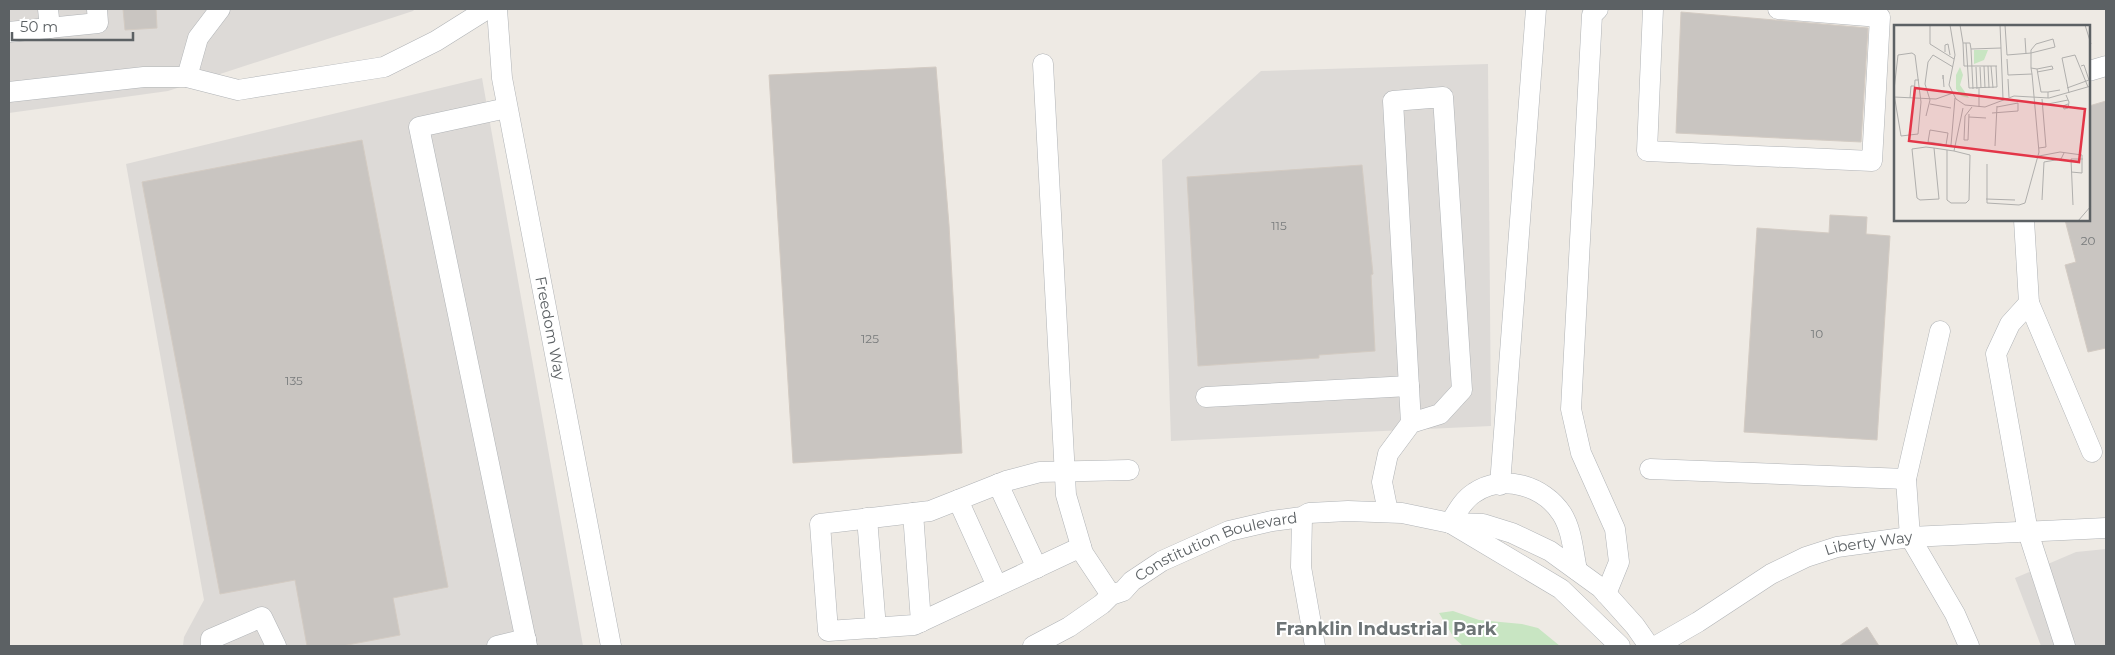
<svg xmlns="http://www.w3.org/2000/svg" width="2115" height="655" viewBox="0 0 2115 655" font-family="Montserrat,sans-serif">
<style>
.industrial{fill:#dddad7}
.green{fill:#c8e5c2}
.building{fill:#c9c5c1;stroke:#d3cbc3}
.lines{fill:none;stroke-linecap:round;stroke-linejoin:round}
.minor-casing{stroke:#b0b3b6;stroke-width:21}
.minor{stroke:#fff;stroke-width:20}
.labels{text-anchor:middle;stroke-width:4;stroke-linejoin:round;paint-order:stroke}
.number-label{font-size:12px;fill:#777a7b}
.street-label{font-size:15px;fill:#5c6164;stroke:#fff}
.quarter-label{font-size:18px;font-weight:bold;fill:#6d7476;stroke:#fff}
.inset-road{fill:none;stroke:#b0afad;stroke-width:1}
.view{fill:#e33648;fill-opacity:0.15;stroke:#e33648;stroke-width:2.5}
.inset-edge{fill:none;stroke:#5c6164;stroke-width:2.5}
</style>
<rect width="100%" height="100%" fill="#eeeae4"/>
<!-- industrial -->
<g class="industrial">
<path d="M9,9H415L413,11L168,91L9,113Z"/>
<path d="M1488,64L1491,426L1171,441L1162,160L1261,71Z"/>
<path d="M482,78L583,646H183L184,637L204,600L126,164Z"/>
<path d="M2106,549V646H2041L2015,578L2076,552Z"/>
</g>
<!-- green -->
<path class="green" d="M1453,611L1479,620L1522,624L1538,628L1560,646H1463L1454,638L1439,613Z"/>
<!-- building -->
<g class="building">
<path d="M123,9H156L157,28L125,30Z"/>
<path d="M1681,12L1868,28L1861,142L1676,133Z"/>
<path d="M936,67L949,225L962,453L793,463L769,75Z"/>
<path d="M2106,101V348L2088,352L2065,265L2076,262L2065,220H2089V106Z"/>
<path d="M362,140L448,587L393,598L400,635L342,646H307L295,580L220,594L142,182Z"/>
<path d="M1362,165L1373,274L1371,275L1375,351L1319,355V358L1198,366L1187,177Z"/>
<path d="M1830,215L1867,217L1866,234L1890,236L1877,440L1744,432L1757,228L1829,233Z"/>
<path d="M1867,627L1879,646H1839Z"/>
</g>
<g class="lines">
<defs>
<g id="minor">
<path d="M48,9L50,28"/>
<path id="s1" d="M497,9L502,78L611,646"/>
<path d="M1598,9L1592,15L1571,409L1581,453L1615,529L1619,562L1606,594"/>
<path d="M1653,9L1647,151L1872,161L1880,17L1778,9"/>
<path d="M9,32L98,23L97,9"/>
<path d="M1043,64L1066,495L1083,553L1111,595"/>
<path d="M2089,71L2106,66"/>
<path d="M187,77L198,38L220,9"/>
<path d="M9,92L144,77H187L238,90L384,67L436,41L487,9"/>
<path d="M507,108L419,127L527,646"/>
<path d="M2024,220L2029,303L2010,324L1996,354L2028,532L2065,646"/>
<path d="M2029,303L2092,452"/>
<path d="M1940,331L1906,479L1910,537L1955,614L1969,646"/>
<path d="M1206,397L1409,386"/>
<path d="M1650,469L1906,479"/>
<path d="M998,484L1037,568"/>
<path d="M1500,485L1536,9"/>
<path d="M958,500L997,586"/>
<path d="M1388,512L1382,482L1388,454L1411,423L1440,414L1462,390L1443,97L1393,101L1411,423"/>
<path d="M913,513L921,622"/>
<path d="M1302,517L1301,567L1315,646"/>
<path d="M867,518L876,628"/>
<path d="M1450,523C1457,512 1463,500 1474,493C1503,473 1544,486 1562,514C1572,530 1573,551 1577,570"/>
<path d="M1452,524L1561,589L1620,646"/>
<path d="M1081,547L914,625L828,631L820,524L930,511L1006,481L1040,472L1129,470"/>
<path d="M211,646V639L262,617L276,646"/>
<path d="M497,646L526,639"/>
<path id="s2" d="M1033,646L1069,627L1102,604L1111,595L1123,591L1132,581L1162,561L1229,531L1272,521L1302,517L1309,513L1348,511L1402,513L1450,523L1483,524L1512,533L1550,551L1601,588L1635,626L1649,646"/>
<path id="s3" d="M1656,646L1698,622L1771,574L1806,557L1837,547L1910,537L2106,528"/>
</g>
</defs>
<!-- minor casing -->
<use href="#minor" class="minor-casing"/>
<!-- minor -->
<use href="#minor" class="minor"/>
</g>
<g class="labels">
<!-- number labels -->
<g class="number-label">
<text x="1279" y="230">115</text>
<text x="2088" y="245">20</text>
<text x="1817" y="338">10</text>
<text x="870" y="343">125</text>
<text x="294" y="385">135</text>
</g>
<!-- street labels -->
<g class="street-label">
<text dy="5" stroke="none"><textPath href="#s1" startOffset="324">Freedom Way</textPath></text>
<text dy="5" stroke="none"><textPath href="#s3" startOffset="239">Liberty Way</textPath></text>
<text dy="5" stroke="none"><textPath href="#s2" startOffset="212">Constitution Boulevard</textPath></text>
</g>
<!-- quarter labels -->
<g class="quarter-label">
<text x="1386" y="635">Franklin Industrial Park</text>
</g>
</g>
<!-- overview -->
<g transform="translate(1894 25)">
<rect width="196" height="196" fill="#eeeae4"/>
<path d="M94,25L90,35L80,39V25ZM66,42L69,50L66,60L75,73L67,71L62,64V50Z" fill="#c8e5c2"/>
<path class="inset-road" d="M36,0V19L60,34M56,0L61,30L55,60L62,74L71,80L91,82L120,71L155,73L197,61M66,0L69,18H76L77,24L107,23L109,74M106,0L107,23M191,0L197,19M131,13L132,29M69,18L70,41H103M72,18L75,63L103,62L102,41M77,24L79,64M51,27V20L54,19L56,30M113,34L114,50L138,49M90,41L91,63M94,41L95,63M97,41L99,63M82,42L83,64M86,42L87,63M137,43L143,44L147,67H154M143,44L158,41L159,44L143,47M49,54V50L50,62M114,54L115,72M85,63V82M173,63L195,55L190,40L187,41M0,65L4,30L18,28L21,30L27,77L24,109L7,111L0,69M175,68L168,33L181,30L194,62M172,70L175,77L174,83L170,84L169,81L174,79M0,72L42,74L59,68M16,73L17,61H20M20,73L21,55H25M154,73V67L166,65M36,79L57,83M149,80L174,75M98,88L124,86V78L103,82M32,91L36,75L31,59L34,37L39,30L59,42M75,92L92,93M70,115L71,91L78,82M70,115H74L75,89M52,120L54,108L36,105L34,117L41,118L52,120L55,121L57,120L61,73M101,121L103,81M40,123L45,174L26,175L23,173L18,124L32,122L40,123L60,126L69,83M145,123L152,122L148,74M53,125V175L57,178H72L75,175L76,130L60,126M145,131L166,127L188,130V148L177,147M93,139V178L125,180L131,178L145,127L138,49L137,43V25L142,19L159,14L161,22L137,28L113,30L111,0M92,174L121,175M148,175L150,137L167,134L170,128M179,180L177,134H189M184,196L197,181"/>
<path class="view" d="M21,63L191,84L185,137L15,116Z"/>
<rect width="196" height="196" class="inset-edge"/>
</g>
<!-- border -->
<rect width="2115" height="655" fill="none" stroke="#5c6164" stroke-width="20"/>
<!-- scale -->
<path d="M12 32v8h121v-8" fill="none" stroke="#5c6164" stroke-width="2.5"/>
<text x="20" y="32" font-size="15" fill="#5c6164" stroke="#ffffff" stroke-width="4" paint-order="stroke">50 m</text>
</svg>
